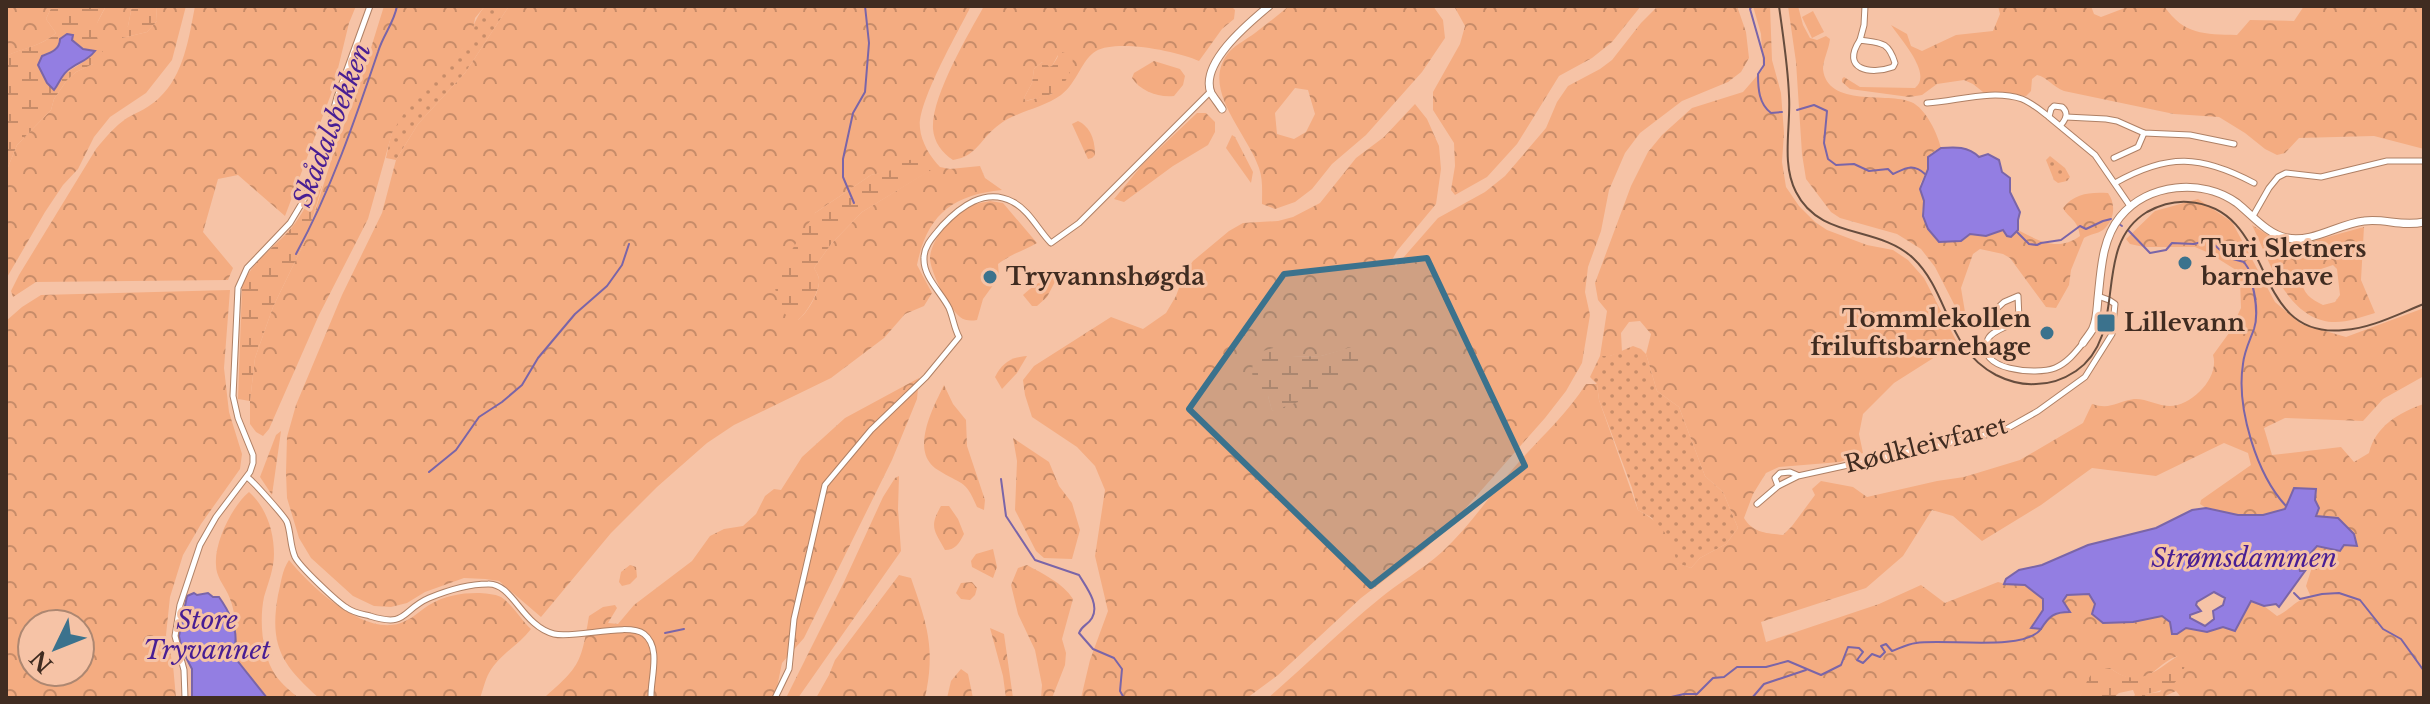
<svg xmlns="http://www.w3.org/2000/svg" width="2430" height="704" viewBox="0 0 2430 704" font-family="'Libre Baskerville',serif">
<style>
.grass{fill:url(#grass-dots)}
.forest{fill:url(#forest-crowns);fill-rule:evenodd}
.wetland{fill:url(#wetland-marsh);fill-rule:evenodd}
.pitch{fill:#f4ac81}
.water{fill:#937ee2;stroke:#7a65a8;stroke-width:2;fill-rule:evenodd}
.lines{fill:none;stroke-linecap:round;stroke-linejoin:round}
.stream{stroke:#7a65a8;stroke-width:2}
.street-casing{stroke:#af8065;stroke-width:7}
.secondary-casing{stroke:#af8065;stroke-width:9}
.street{stroke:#fff;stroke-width:5}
.secondary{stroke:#fff;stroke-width:7}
.rail{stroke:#674d3e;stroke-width:2}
.marked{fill:#3b728d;fill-opacity:0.2;stroke:#3b728d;stroke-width:6;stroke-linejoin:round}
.poi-dot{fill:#3b728d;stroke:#f6c3a6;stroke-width:3}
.labels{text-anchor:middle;stroke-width:6;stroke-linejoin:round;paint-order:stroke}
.poi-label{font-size:24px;font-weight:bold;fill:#402c21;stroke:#f6c3a6;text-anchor:start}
.street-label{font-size:24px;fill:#402c21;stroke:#f6c3a6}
.water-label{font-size:26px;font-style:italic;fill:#481e94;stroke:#f6c3a6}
</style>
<defs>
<pattern id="grass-dots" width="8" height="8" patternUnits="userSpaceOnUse" patternTransform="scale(2)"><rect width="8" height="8" fill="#f4ac81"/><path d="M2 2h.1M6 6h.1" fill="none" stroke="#c78c69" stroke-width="1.8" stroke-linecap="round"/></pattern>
<pattern id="forest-crowns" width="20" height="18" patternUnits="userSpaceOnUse" patternTransform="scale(2)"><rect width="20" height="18" fill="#f4ac81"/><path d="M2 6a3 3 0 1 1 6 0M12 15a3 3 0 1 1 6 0" fill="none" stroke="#c78c69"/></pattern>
<pattern id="wetland-marsh" width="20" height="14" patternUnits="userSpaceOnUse" patternTransform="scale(2)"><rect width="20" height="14" fill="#f4ac81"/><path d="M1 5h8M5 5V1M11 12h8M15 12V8" fill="none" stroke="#c78c69"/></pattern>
</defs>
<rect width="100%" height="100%" fill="#f6c3a6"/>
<!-- grass -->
<g class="grass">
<path d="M485,6H509L465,73L418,124L396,160L386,158C388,150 389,141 392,133C405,102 441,78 461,50C472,35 473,20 485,6Z"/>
<path d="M2050,156L2065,168L2070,177L2067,181L2058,183L2054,180L2046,160Z"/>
<path d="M1633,346L1641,349L1646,354L1657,391L1679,407L1705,476L1723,492L1738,528L1726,544L1700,558L1691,568L1676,563L1652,518L1638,510L1632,488L1599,400L1597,384L1590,377L1600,356H1610Z"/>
</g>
<!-- forest -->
<g class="forest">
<path d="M6,6H52L46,19L56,33C41,46 24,48 6,56Z"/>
<path d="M106,6H132L128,26L122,38L147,32L157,21L156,6H186L172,60L146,93L110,117L94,137L78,169L63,185L45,212L6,279V172L17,145L51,110L54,99L67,80L76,72L93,64L95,27Z"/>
<path d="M195,6H356L349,23L333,89L285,216L238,175L218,179L203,232L233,268L228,280L36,282L13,297L11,291L19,275L96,149C106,137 115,126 127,118C138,112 150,107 159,98C184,75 189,37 195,6Z"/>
<path d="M384,6H485L475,18L472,36L449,67L404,113L392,133L368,219L319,315L269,429L263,436L256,432L250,424V401L255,358L273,307L307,237L336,145L357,93Z"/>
<path d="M509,6H971C958,32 917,103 920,128C921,142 931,158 940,167L950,169L980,166L985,178L1002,190C952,195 927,215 917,265L932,293L924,306L905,314L884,338L831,378L734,425L707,443L657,487L611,533L541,617L499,581L485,579L464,578L425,592L407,603L391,607L374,606L353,596L311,558L299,538L287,498L286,473L287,437L296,405L342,295L382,213L396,160L418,124L465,73ZM930,170L862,212L831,244L814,268C816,272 819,276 819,280C820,292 807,314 798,320L815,213L871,175L892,171Z"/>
<path d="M984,6H1231L1235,10L1234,19L1222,29L1199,61C1177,51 1117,39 1096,51C1082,59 1077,83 1061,95C1043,108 1018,111 1000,124C980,138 978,156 953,160C942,153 934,142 933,129C931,97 968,35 984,6ZM1058,55L1052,94L1026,101L1024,98L1032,83L1034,69L1042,62L1049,68L1052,66Z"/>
<path d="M1289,6H1433L1443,20L1445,38L1422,72L1366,135L1332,164L1312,189L1295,202L1275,209L1262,204C1262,192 1263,179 1259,168C1247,132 1198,87 1230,51C1237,44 1247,39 1255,33C1267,24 1278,15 1289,6ZM1295,88L1308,90L1315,114L1306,132L1294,139L1277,134L1275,113Z"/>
<path d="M1454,6H1641L1612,42L1592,58L1559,76L1517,144L1487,177L1455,195L1451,190L1455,166L1454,143L1433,110V92L1460,44L1465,26Z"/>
<path d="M1658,6H1737L1746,32L1749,58L1741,72L1728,82L1682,101L1640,133L1625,153L1609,190L1601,231L1588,267L1585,292L1590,315L1582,363L1566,391L1545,418L1464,510L1425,549L1361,598L1278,675L1247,698H1081L1090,660L1108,611L1095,556L1105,490L1095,466L1077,447L1032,417L1025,395L1023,380L1034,366L1111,317L1143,329L1166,313L1176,296L1184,274L1193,261L1229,231L1243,223L1278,221L1293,217L1320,203L1356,158L1384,137L1415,104L1427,119L1439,146L1441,169L1436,204L1397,251L1392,260L1396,266L1438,218L1485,192L1505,176L1546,128L1557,102L1568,86L1600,69L1612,60L1641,23ZM1358,346L1272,411V410L1268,396L1292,357L1321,356Z"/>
<path d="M1753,6H1770L1772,60L1781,93L1784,133L1782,162L1786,187L1799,206L1815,222L1827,230L1867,245L1893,250L1908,260L1924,278L1961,350L1935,357L1894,383L1863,414L1859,434L1863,453L1840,462L1779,467L1766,473L1753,494L1744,518C1753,533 1766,533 1783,535L1792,526L1815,495L1812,489L1821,481L1853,487L1867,497L1937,481L1964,477L2020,460L2083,423L2092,404C2111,410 2115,402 2134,399C2145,398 2158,406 2170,406C2192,406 2220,377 2213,355L2229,333L2241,308L2240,281L2236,270L2209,253L2195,247H2144L2130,244L2126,239L2155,211L2198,199L2232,222L2275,302L2301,324L2346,337L2424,308V376L2383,399L2363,421L2285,418L2264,428L2272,455L2341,447L2354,462L2369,453C2375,427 2399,412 2424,404V698H2179L2180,696L2176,691L2161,698H2144L2146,694L2160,692L2185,655C2157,655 2150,698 2110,668L2085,688L2079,698H1268C1305,666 1340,631 1378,600C1398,583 1422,570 1442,552C1471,525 1492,492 1518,463C1541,437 1567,414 1586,384H1597L1599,400L1638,510C1662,523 1671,537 1677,563L1691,568L1700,558L1726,544L1738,528L1723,492L1705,476L1679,407L1657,391L1646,354L1651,334L1640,321L1629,322L1621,333L1622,352L1610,356H1600L1607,311L1598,300L1595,283L1631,186L1648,152L1662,135L1692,108L1743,92L1763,69L1761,34ZM2224,443L2248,453L2251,465L2201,500L2200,504L2206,508L2238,515H2263L2285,509L2294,488L2315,489V500L2319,508L2315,516L2356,546L2344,545L2339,551L2317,546L2309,552L2311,559L2314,561L2306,586L2311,597C2295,599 2291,610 2277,616L2264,606L2251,601L2241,622L2207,632L2186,628L2177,634L2170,622L2162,616L2151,618L2095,604L2089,594L2067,595L2063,600L2069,612L2050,616L2032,628L2043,610V599L2025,585H2009L1998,582L1945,603L1921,585L1879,604L1766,642L1761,622L1866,588L1903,556L1932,510L1953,516L1982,541L2041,505L2092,468L2156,476Z"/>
<path d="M1788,6H1798L1803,25L1810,38L1817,40L1826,36L1830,39C1829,49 1823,60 1823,69C1827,108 1889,92 1911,102C1926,108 1938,135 1941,148L1931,153L1928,169L1920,184L1925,201L1922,212L1928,229L1939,242L1970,234L1996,232L2004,230L2007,236L2015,234L2018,230C2039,241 2058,252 2080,236C2078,219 2068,218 2063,208C2075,193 2090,192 2108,193C2116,204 2115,220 2103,230C2097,234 2090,234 2084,238L2071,270L2069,285L2056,308L2046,307L2010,258L2003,254L1980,249L1973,254L1961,288L1965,312H1958L1935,267L1921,249L1897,234L1840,218L1831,212L1806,179L1802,154L1796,62Z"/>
<path d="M1998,6H2091L2094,14L2101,17L2130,6H2164C2184,35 2204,34 2237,35L2250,20L2294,21L2304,6H2424V149L2374,136L2299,138L2285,153L2277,155L2265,149L2245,133L2219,117L2174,114L2064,91C2053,87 2047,77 2037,75L2032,79L2031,91L2026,96L1983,92L1973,84L1964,80L1937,84L1922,95L1909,97L1850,89L1842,82V79L1844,77L1860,87L1915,88C1933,74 1901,40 1891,25L1907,34L1911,46L1922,51L1956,35L1993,31L2000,14Z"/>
<path d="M1154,61L1180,69L1185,76L1183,85L1174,96C1159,98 1140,91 1132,78L1134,73Z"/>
<path d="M1197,113H1206L1215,122V132L1208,145L1173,166L1124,202L1114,199L1143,164Z"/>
<path d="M1078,121C1091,127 1095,141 1095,155L1092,158L1088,159L1072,124Z"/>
<path d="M1232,135L1235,137L1253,172L1251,183L1226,148Z"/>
<path d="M990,201L1003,203L1037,243C1023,251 1011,254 998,264L999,277L983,299L977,320C971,321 965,321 960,317C949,308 929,270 930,257C932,238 951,218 966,208C973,203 982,203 990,201Z"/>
<path d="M2252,225L2279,242L2302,244L2364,227L2361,280L2375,313C2361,317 2346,323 2332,322C2286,318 2269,260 2252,225ZM2333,265L2337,269L2340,295L2335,302L2323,305C2311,299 2302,293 2302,280L2312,272Z"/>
<path d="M1054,277L1057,278L1047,297L1037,306H1032L1023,295C1033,286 1041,280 1054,277Z"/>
<path d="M230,290L224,368L229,412L242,454L240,469L201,524L183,555L170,597L166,635L173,665L176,698H6V321L22,307L41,295ZM32,624H80V672H32Z"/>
<path d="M1027,356L1017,373L1002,389L995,377C1002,363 1011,357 1027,356Z"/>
<path d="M919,378L917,399L892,460L804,638L782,663L776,692L771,698H544C580,666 581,664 589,616L603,607L615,605L617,608L608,623L618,624L634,605L692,561L710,536L724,529L743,526L756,514L765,496L774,489L781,490L802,457L845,418Z"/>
<path d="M944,385L953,404L966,420L967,446L985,500L984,510L977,507C965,478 961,485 938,470C909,452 933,408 944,385Z"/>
<path d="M281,431L272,495L260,477L276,435Z"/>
<path d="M1013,438L1049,462L1059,486L1072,503L1080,530L1072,559L1044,558L1036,551L1015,510L1017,461Z"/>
<path d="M899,476L898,509L901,551L798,698H786L844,582L883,497L895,478Z"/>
<path d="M249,492C266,507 274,531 274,554C274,569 268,583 264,597C259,621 262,656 276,676C282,684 291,692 299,698H267L238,665L235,656L231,655C239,638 236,611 228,594C223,584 216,576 216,565C214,543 232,506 249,492Z"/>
<path d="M941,506H949L958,519L964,534C959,544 955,550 945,550C934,530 929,527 941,506Z"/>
<path d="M993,549L997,567L993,578L972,567L971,561L976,554Z"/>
<path d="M289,560C310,586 356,628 391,625C407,624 417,613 429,605C444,596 460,593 477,593C484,593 495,594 501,597C513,605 521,620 531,629C519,645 499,655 489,673C485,680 483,690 480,698H319C282,665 269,646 278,595C281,583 282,570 289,560Z"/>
<path d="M630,565L636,567L637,577L630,584L622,586L619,582L621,572Z"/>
<path d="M1027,565C1043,574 1063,583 1073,599L1062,639L1066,653L1065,665L1052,698H1041L1042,685L1035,650L1018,614L1011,585L1018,568Z"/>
<path d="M899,575L911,578C927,624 936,649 925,698H816L829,675L835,660Z"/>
<path d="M972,582L977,588L975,595L970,600L961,599L956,593L961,583Z"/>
<path d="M990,628L1004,634L1013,698H1006L1003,676Z"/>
<path d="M961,669L968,674L973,698H947L951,681Z"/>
</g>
<!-- wetland -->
<g class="wetland">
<path d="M52,6H106C95,26 92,29 103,51L93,64L76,72L67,80L54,99L51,110L17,145L6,172V56C25,47 40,47 56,33L46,19ZM72,40L83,49L94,51C84,67 65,67 58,85L47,83L38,65L42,56L54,51L60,43Z"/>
<path d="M132,6H156L157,21L147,32L122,38L120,33L128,26Z"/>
<path d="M1061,52L1073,55C1073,70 1065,88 1051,94C1044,98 1033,98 1026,101L1024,98L1032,83L1034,69L1042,62L1047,64L1049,67L1052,66Z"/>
<path d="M919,159L931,170L862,212L831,244L814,268C816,271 819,277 819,280C820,291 806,314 798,320L790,318L780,310L775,288L788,256L815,213L871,175L892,170L900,161Z"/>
<path d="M315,186H322L307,237L273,307L255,358L250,401L238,399L242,287C249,265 270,251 286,234C299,220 308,204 315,186Z"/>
<path d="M1358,345L1373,358L1327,392L1272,411L1268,396L1253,383C1250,359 1255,350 1280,347L1292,357L1321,356Z"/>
<path d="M2179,655H2185C2188,679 2168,691 2146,694L2144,698H2132L2135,695L2133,690L2119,693L2113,698H2079C2090,679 2085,672 2110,668C2138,689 2154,672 2179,655Z"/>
</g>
<!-- pitch -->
<path class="pitch" d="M1813,11L1824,32L1812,38L1802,17Z"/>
<!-- water -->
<g class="water">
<path d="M67,34L73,35L72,40L83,49L95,51C87,61 81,61 71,68C62,73 60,82 54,90L47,83L38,65L42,56C50,53 60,50 60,39Z"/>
<path d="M1941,148C1955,147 1968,146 1979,157L1988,154L1999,160L2002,172L2010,178V192L2020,212L2018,220V230L2011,237L2007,236L2003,230L1986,236L1970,234L1961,241L1939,242L1928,229L1923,216L1924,201L1920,189L1928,169V157Z"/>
<path d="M2294,488L2316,489L2315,500L2319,508L2316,516L2338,518L2354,534L2357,546L2344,545L2340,551L2317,546L2299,566L2300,571H2305L2279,607L2276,604L2264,606L2251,601L2235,631L2223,627L2207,632L2186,628L2177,634H2172L2170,622L2162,616L2133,622L2103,623L2092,614L2095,604L2089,594L2067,595L2063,601L2070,612C2054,612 2049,616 2041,629L2031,628L2043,610V599L2025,585L2004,584L2006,579L2019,570L2042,565L2088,545L2156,528L2192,510L2206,508L2238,515H2263L2285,509ZM2214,592L2225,598L2223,605L2213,611L2214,619L2205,626L2190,618V615L2201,611L2196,605L2197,602Z"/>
<path d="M194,593L197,595L208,593L213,597H219C231,614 241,636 232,654L267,698H192V669L182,650L179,636L187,596Z"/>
</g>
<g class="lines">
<!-- stream -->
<g class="stream">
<path d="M1752,6L1750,9L1764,58V65L1758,74C1758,89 1759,104 1771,113L1782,112"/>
<path d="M1797,110L1814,105L1827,111L1824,143L1828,159L1836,165L1854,164L1869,171L1888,169L1893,174C1906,168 1913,163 1925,174"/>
<path d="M854,203L843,177V159L853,113L865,92L869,43L865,6"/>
<path d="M2119,224L2122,226"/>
<path d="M2128,230L2150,253L2166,250L2172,243L2194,244L2209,240L2229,258L2244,262L2248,268C2253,285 2260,311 2254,329C2250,340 2244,352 2243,364C2236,408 2257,475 2286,506"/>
<path d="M2017,232L2029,244L2037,245L2041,243L2061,240L2080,226L2086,229L2103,221L2111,219"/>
<path d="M296,254C331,190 355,120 378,52C383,35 394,23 397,6"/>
<path d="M429,472L456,450L479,417L502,402L522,385L538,358L575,314L607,286L622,265L629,244"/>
<path d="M1001,479L1006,516L1035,560L1079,575C1086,587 1100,604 1092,618C1088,625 1082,625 1079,633L1093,649L1114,658L1122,669L1120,691L1124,698"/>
<path d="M2294,593L2300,599L2322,594L2339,593L2360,600L2383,629L2401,639L2424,671"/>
<path d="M665,633L684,629"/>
<path d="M1667,698L1684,694H1697L1713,678L1724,677L1737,667H1766L1788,661L1821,675L1841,665L1848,647L1859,648L1863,652L1857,660L1863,663L1872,654L1880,657L1885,652L1881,646L1886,644L1892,651C1900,648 1908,644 1916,643C1943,638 2024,652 2041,629"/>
<path d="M1752,698L1764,684L1806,670"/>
</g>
<defs>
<g id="street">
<path d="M1860,40C1881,43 1888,41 1895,63L1893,67C1871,75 1840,70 1860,40Z"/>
<path d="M1860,40L1864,25L1865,6"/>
<path d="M1927,103C1958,101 1992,89 2022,99C2032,103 2040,110 2048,116"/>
<path d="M2066,117L2106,119L2117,121L2144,133L2190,135L2234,144"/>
<path d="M2061,125C2066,119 2069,113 2062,107L2054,106L2051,109L2049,117L2095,155L2130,206"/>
<path d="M2114,158L2138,147L2144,133"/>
<path d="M2115,183C2168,153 2201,155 2254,183"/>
<path d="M2253,216L2269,188L2278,177L2286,173L2321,177L2387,161H2424"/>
<path d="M1993,312L2004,302L2018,296L2019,319C2011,327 1993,329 1988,339C1973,371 2038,375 2055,368C2067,363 2075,353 2083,343"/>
<path d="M247,477C252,480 285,517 287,522C291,533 290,546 295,557C300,567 337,602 347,608C354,613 362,614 370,616C408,628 401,610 429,598C446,591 470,584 488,584C513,583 522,626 554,634C575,639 628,622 644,634C662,648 650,679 651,698"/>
<path d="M1778,486L1775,478L1780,473L1790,472L1797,475"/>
<path d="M1757,504L1778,486L1798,476L1994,433L2008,428L2038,411L2085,377L2112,334L2115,304L2109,300L2098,296"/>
<path d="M185,698L184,670L175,636L180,605L200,545L216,517L250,472L253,463V455L238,418L233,396L238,288L247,268L290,223L305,198L321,158L337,97L370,6"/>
<path d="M775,698L789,669L794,619L825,485L871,430L926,377L959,337C954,328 953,317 949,308C941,292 923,277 924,258C924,245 934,236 942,226C960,207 985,187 1013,202C1029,210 1039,231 1051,243L1079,223L1211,91"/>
</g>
<g id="secondary">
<path d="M1222,109C1219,104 1214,98 1211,93C1199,63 1250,22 1269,6"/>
<path d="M2083,343C2086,338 2091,333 2093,328C2097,319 2097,308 2098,298C2101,270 2102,239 2120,217C2148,183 2202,178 2237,203C2252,215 2267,234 2287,238C2313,243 2338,224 2364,221C2385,218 2401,227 2424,222"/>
</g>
</defs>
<!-- street casing -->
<use href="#street" class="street-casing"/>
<!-- secondary casing -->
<use href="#secondary" class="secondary-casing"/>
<!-- street -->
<use href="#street" class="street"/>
<!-- secondary -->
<use href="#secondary" class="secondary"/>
<!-- rail -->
<path class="rail" d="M1779,6C1783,36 1788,66 1789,96C1791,127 1781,163 1796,192C1820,240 1878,225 1913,258C1950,293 1945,348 1996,375C2008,381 2022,385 2036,384C2051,384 2064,379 2076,371C2131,333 2089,247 2147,212C2160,205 2174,201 2188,202C2279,208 2247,340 2344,330C2372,328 2398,314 2424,304"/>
</g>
<!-- marked area -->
<path class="marked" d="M1427,258L1525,466L1371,586L1189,409L1284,274Z"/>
<!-- markers -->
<g class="poi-dot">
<circle cx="2185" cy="263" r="8"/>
<circle cx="990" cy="277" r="8"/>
<rect x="2096" y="313" width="20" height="20" rx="4"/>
<circle cx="2047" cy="333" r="8"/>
</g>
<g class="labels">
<!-- poi labels -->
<g class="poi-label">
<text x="2201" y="257">Turi Sletners<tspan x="2201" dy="28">barnehave</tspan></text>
<text x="1006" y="285">Tryvannshøgda</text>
<text x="2031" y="327" text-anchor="end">Tommlekollen<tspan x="2031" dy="28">friluftsbarnehage</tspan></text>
<text x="2124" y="331">Lillevann</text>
</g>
<!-- street labels -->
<g class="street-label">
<text transform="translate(1926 445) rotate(-14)" y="8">Rødkleivfaret</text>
</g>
<!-- water labels -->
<g class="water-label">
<text transform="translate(332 125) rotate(-69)" y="9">Skådalsbekken</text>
<text x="2244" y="567">Strømsdammen</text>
<text x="207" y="629">Store<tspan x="207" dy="30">Tryvannet</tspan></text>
</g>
</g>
<!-- border -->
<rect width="2430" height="704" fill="none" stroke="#402c21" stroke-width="16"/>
<!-- north arrow -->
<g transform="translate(56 648) rotate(227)"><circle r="38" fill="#f6c3a6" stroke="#ad8771" stroke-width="2"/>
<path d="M0-6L14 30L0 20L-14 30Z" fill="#3b728d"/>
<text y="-12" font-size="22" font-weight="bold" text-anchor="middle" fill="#402c21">N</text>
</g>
</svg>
